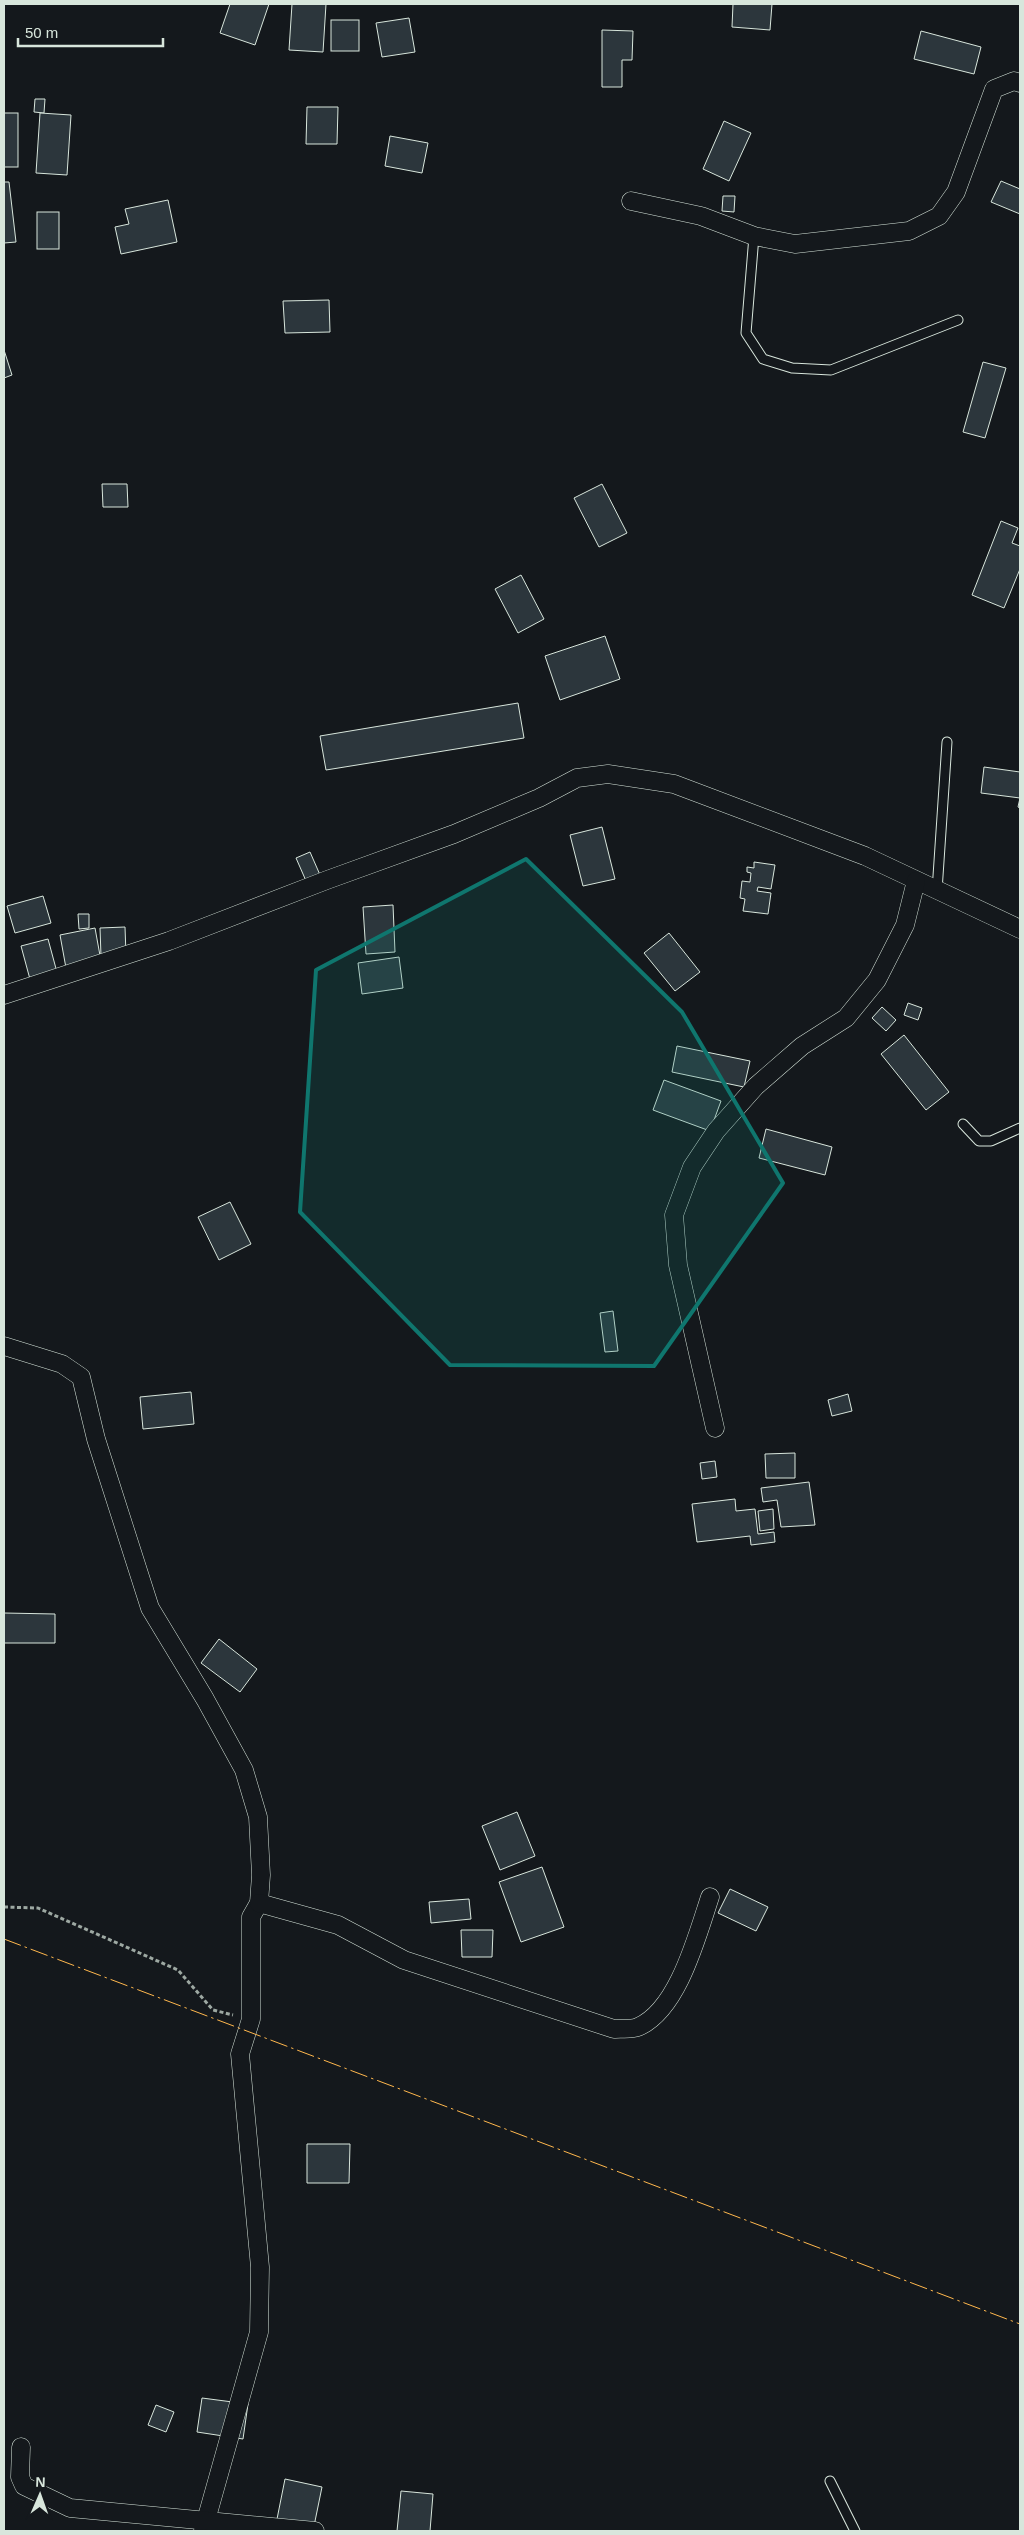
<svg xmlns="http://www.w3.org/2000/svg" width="1024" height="2535" viewBox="0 0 1024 2535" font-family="Arial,sans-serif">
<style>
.building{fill:#2c363c;stroke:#d8e6dc}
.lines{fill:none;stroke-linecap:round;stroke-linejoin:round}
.lane-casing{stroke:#d8e6dc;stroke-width:11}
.street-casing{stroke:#d8e6dc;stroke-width:19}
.path{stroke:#9da8a2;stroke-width:3;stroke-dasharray:4 2.5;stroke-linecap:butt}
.lane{stroke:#14181c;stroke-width:9}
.street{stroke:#14181c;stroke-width:18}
.power{stroke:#ffb74d;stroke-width:1;stroke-dasharray:18 4 2.5 4;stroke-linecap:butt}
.marked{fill:#0f766e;fill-opacity:0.2;stroke:#0f766e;stroke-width:4;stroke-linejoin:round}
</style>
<rect width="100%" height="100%" fill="#14181c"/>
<!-- building -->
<g class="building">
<path d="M230,4H269L255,45L220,33Z"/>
<path d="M292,4H326L323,52L289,50Z"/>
<path d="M733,4H772L770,30L732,27Z"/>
<path d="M409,18L415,52L382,57L376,23Z"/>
<rect x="331" y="20" width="28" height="31"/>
<path d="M602,30L633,31L632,60H622V87H602Z"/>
<path d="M921,31L981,47L974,74L914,59Z"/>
<path d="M35,99H45L44,113L34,112Z"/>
<path d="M307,107H338L337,144H306Z"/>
<rect x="4" y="113" width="14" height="54"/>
<path d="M40,113L71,115L67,175L36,173Z"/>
<path d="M724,121L751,133L729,181L703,169Z"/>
<path d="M390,136L428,143L422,173L385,166Z"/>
<path d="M1001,181L1020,189V214L991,202Z"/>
<path d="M4,182H9L16,242L4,243Z"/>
<path d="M723,196H735L734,212L722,211Z"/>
<path d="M168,200L177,242L121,254L115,227L129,224L125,209Z"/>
<rect x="37" y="212" width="22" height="37"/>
<path d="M329,300L330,332L285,333L283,301Z"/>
<path d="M4,350L12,375L4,378Z"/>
<path d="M983,362L1006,368L985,438L963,432Z"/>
<path d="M102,484H127L128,507H103Z"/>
<path d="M602,484L627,533L599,547L574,498Z"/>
<path d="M1001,521L1018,528L1012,543L1020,546V569L1004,608L972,595Z"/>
<path d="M521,575L544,619L518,633L495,589Z"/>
<path d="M605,636L620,679L560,700L545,656Z"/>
<path d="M518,703L524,738L326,770L320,736Z"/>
<path d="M984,767L1020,772V808L1018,807L1020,798L981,793Z"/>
<path d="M602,827L615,879L583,886L570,835Z"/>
<path d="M310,852L324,884L310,890L296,858Z"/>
<path d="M754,862L775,865L771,889L758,887L757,891L771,893L768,914L743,911L745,899L740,898L742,881L750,882L751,873L747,872V867L754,868Z"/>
<path d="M43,896L51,923L15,933L7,906Z"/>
<path d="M393,905L395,952L366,954L363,907Z"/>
<path d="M78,914H89V928L79,929Z"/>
<path d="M125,927L126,955L101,956L100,928Z"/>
<path d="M95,928L101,961L66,968L60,935Z"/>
<path d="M669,933L700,972L675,991L644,953Z"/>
<path d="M48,939L58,976L31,983L21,946Z"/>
<path d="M399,957L403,988L362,994L358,963Z"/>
<path d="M908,1003L922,1008L918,1020L904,1015Z"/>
<path d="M882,1007L896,1020L886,1031L872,1018Z"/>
<path d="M904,1035L949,1092L926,1110L881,1054Z"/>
<path d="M677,1046L750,1061L744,1087L672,1072Z"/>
<path d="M664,1080L721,1101L710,1131L653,1110Z"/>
<path d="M766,1129L832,1147L825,1175L759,1158Z"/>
<path d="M230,1202L251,1244L219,1260L198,1217Z"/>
<path d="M613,1311L618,1351L605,1352L600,1313Z"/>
<path d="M191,1392L194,1424L143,1429L140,1397Z"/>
<path d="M848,1394L852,1411L832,1416L828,1400Z"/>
<path d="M795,1453V1478H766L765,1454Z"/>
<path d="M715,1461L717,1477L702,1479L700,1463Z"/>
<path d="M809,1482L815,1525L781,1527L777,1500L763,1502L761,1488Z"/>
<path d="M735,1499L736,1511L755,1509L758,1534L774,1532L775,1542L751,1545L750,1536L697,1542L692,1504Z"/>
<path d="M773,1509L774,1529L760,1531L758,1511Z"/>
<path d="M4,1613L55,1614V1643H4Z"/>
<path d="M219,1639L257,1669L240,1692L201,1663Z"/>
<path d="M517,1812L535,1856L500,1870L482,1826Z"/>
<path d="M542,1867L564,1927L521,1942L499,1882Z"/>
<path d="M730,1889L768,1907L756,1931L718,1913Z"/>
<path d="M469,1899L471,1919L431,1923L429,1902Z"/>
<path d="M461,1930H493L492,1957H462Z"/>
<path d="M307,2144H350L349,2183H307Z"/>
<path d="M202,2398L248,2404L243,2439L197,2432Z"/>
<path d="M156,2405L174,2412L166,2432L148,2425Z"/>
<path d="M285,2479L322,2487L313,2531L276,2524Z"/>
<path d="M401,2491L433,2494L430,2531H397Z"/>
</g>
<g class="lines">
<defs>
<g id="lane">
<path d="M754,236L746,333L763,359L792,368L831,370L958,320"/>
<path d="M937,891L947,742"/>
<path d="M963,1124L979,1141H991L1020,1128"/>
<path d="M830,2481L855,2531"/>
</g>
<g id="street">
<path d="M631,201L701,216L754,236L795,244L909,231L939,216L956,192L994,89L1014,81L1020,83"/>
<path d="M4,995L169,941L327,880L454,834L539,798L577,778L608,774L674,784L865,856L1020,929"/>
<path d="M4,1346L62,1364L81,1377L96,1439L150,1608L205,1699L244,1770L258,1817L261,1875L259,1903L251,1917V2019L240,2054L260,2267L259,2332L203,2531"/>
<path d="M715,1428L678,1265L674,1215L692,1167L716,1131L756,1086L802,1046L846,1018L877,980L905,925L916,881"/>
<path d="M259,1903L338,1925L404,1960L614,2029C621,2028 631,2030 638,2027C678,2010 697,1936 710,1897"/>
<path d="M21,2447L20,2477L24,2486L70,2508L315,2531"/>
</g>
</defs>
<!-- lane casing -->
<use href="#lane" class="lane-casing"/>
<!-- street casing -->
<use href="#street" class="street-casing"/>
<!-- path -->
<path class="path" d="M4,1907L38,1908L178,1970L213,2010L233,2015"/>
<!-- lane -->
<use href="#lane" class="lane"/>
<!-- street -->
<use href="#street" class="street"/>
<!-- power -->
<path class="power" d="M4,1939L1020,2324"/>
</g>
<!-- marked area -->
<path class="marked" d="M526,859L682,1012L783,1183L654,1366L450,1365L300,1212L316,970Z"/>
<!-- border -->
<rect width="1024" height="2535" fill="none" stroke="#d8e6dc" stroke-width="10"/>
<!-- north arrow -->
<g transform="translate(40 2495) rotate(2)" stroke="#14181c" stroke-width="4" paint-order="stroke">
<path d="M0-4L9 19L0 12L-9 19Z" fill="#d8e6dc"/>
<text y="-8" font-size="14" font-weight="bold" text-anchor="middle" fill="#d8e6dc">N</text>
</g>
<!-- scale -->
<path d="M18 38v8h145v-8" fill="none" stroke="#d8e6dc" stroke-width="2.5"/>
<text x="25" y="38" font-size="15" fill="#d8e6dc" stroke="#14181c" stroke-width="4" paint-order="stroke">50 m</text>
</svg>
